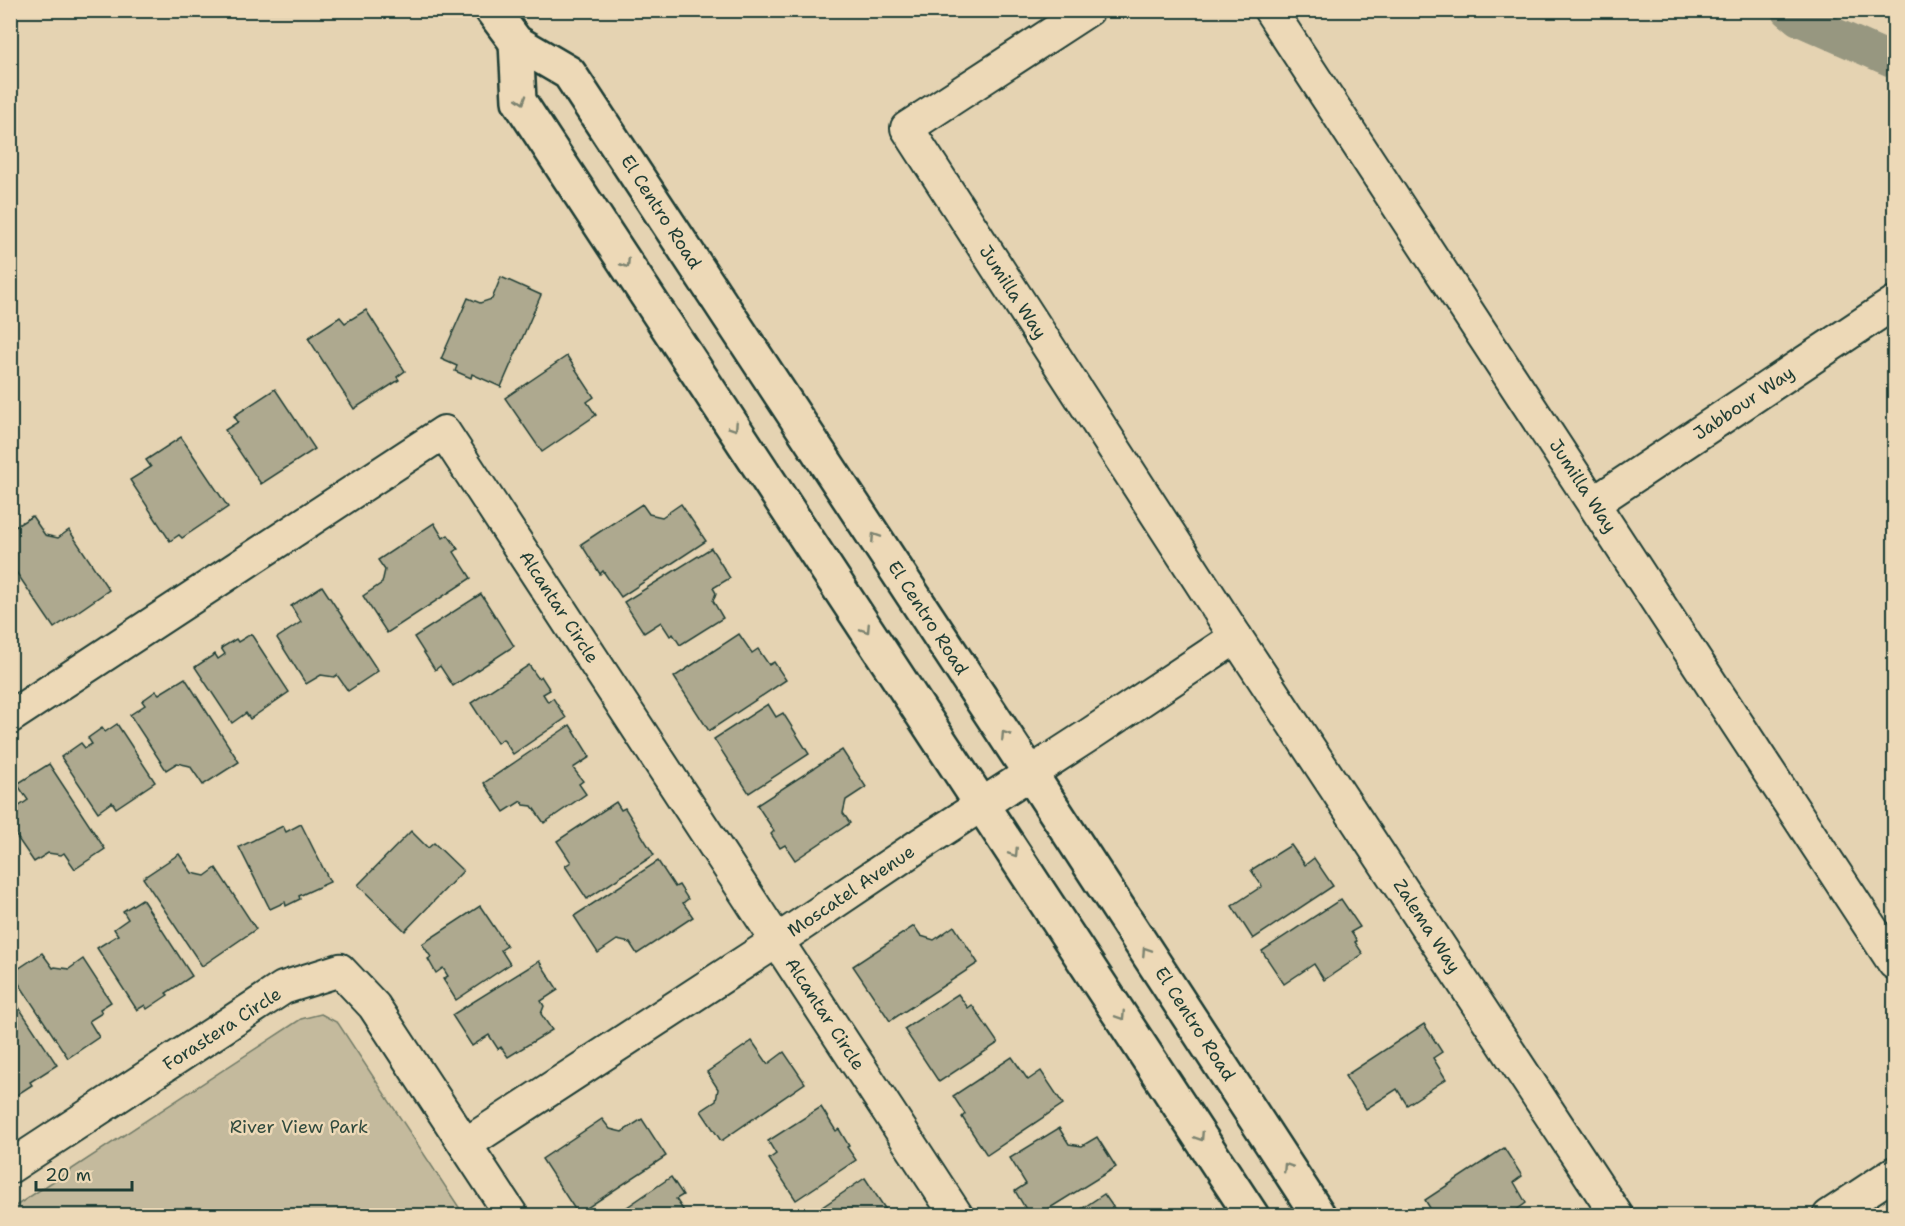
<svg xmlns="http://www.w3.org/2000/svg" width="1905" height="1226" viewBox="0 0 1905 1226" font-family="'Shantell Sans',sans-serif">
<style>
.green{fill:#c4ba9d;stroke:#727c68;stroke-width:1.5}
.lines{fill:none;stroke-linecap:round;stroke-linejoin:round}
.canal{stroke:#979780;stroke-width:34}
.building{fill:#aea98f;stroke:#1f3d34;stroke-width:1.5}
.minor-casing{stroke:#1f3d34;stroke-width:36}
.secondary-casing{stroke:#1f3d34;stroke-width:38}
.minor{stroke:#edd9b7;stroke-width:32}
.secondary{stroke:#edd9b7;stroke-width:33}
.oneway{stroke:#7c836f}
.labels{text-anchor:middle;stroke-width:5;stroke-linejoin:round;paint-order:stroke}
.street-label{font-size:18px;fill:#1f3d34;stroke:#edd9b7}
.park-label{font-size:18px;fill:#304a3e;stroke:#edd9b7}
</style>
<rect width="100%" height="100%" fill="#e5d3b2"/>
<filter id="ink" filterUnits="userSpaceOnUse"><feTurbulence type="fractalNoise" baseFrequency=".0167" numOctaves="2"/><feDisplacementMap in="SourceGraphic" scale="12" xChannelSelector="R" yChannelSelector="G"/><feConvolveMatrix kernelMatrix="1 2 1 2 8 2 1 2 1" color-interpolation-filters="sRGB"/></filter>
<g filter="url(#ink)">
<!-- green -->
<path class="green" d="M321,1014L338,1023L464,1215H11V1209L301,1019Z"/>
<g class="lines">
<!-- canal -->
<path class="canal" d="M1788,10L1799,19L1894,61"/>
</g>
<!-- building -->
<g class="building">
<path d="M501,277L541,295L501,387L472,374L471,378L455,371L457,366L441,359L468,298L480,303L492,299Z"/>
<path d="M366,310L405,371L397,377L399,380L354,409L308,338L340,317L345,323Z"/>
<path d="M567,356L594,397L587,402L596,415L542,452L505,398Z"/>
<path d="M275,389L315,449L261,484L225,430L238,422L234,416Z"/>
<path d="M181,437L228,507L182,538L179,535L170,541L130,480L151,467L146,460Z"/>
<path d="M642,504L649,514L662,517L681,504L706,541L621,597L603,571L600,574L581,544Z"/>
<path d="M32,516L45,535L58,538L69,530L109,590L54,628L10,563V530Z"/>
<path d="M434,523L443,538L448,535L458,549L454,552L471,578L387,633L363,596L382,583L385,570L378,560Z"/>
<path d="M711,548L730,578L713,588L716,593L713,601L723,618L680,645L673,634L670,636L661,622L644,633L624,602Z"/>
<path d="M322,586L378,671L348,691L337,675L334,677L321,675L306,684L277,638L301,622L291,606Z"/>
<path d="M481,594L514,646L453,686L440,666L435,670L414,637Z"/>
<path d="M251,634L289,692L250,719L246,713L232,723L195,667L215,654L218,659L225,654L221,648L236,639L238,642Z"/>
<path d="M739,634L752,653L758,649L769,665L774,662L786,680L709,731L674,677Z"/>
<path d="M529,665L538,678L541,676L550,690L543,694L548,702L553,698L566,718L513,754L503,739L497,743L471,703Z"/>
<path d="M185,678L239,762L203,785L190,766L177,763L166,770L130,715L145,705L142,701L156,691L159,694Z"/>
<path d="M768,704L776,717L783,713L809,754L749,793L714,739Z"/>
<path d="M117,724L155,782L116,808L112,802L98,812L61,757L81,743L85,748L92,744L88,738L102,728L105,732Z"/>
<path d="M570,725L590,757L573,768L583,781L579,784L586,794L544,823L532,806L524,805L521,801L504,812L484,783Z"/>
<path d="M842,750L866,787L846,800L843,813L850,823L795,860L785,845L780,848L771,834L774,831L757,805Z"/>
<path d="M49,764L105,849L75,869L64,853L61,855L48,853L34,862L10,827V816L17,812L15,809L28,800L17,784Z"/>
<path d="M616,802L621,810L625,808L654,855L587,899L565,866L571,862L557,841Z"/>
<path d="M301,824L330,882L299,896L300,899L286,906L285,902L270,909L239,847L283,826L286,832Z"/>
<path d="M411,831L428,848L434,843L463,871L405,931L358,885Z"/>
<path d="M1291,845L1305,865L1314,858L1333,886L1253,939L1232,906L1262,886L1251,870Z"/>
<path d="M179,854L192,873L205,876L216,868L256,929L202,966L143,878Z"/>
<path d="M658,861L675,887L679,885L688,899L683,903L693,917L637,954L630,943L617,940L598,953L574,916Z"/>
<path d="M142,899L192,976L166,993L168,995L147,1009L145,1005L137,1010L97,948L118,935L114,929L128,919L123,911Z"/>
<path d="M1341,899L1360,927L1351,932L1357,941L1355,942L1363,954L1324,980L1314,964L1284,984L1262,951Z"/>
<path d="M480,906L507,946L501,950L510,964L456,1000L443,979L448,976L443,968L436,973L428,959L431,957L422,944Z"/>
<path d="M914,926L921,936L934,940L954,926L978,963L890,1021L853,966Z"/>
<path d="M42,953L53,968L55,967L69,969L83,959L111,1002L100,1009L102,1013L89,1021L99,1037L68,1058L12,973Z"/>
<path d="M539,961L558,990L541,1001L544,1006L541,1014L552,1030L508,1057L501,1047L498,1049L489,1035L472,1046L452,1015Z"/>
<path d="M10,994L57,1065L30,1082L32,1085L12,1098Z"/>
<path d="M958,994L968,1008L972,1005L998,1043L939,1082L904,1029Z"/>
<path d="M1424,1024L1442,1052L1433,1058L1446,1079L1407,1105L1397,1089L1366,1109L1345,1076Z"/>
<path d="M752,1041L768,1064L784,1052L805,1083L721,1141L701,1111L716,1101L718,1089L707,1072Z"/>
<path d="M1012,1057L1028,1080L1041,1071L1063,1104L987,1155L962,1117L965,1114L953,1096Z"/>
<path d="M821,1107L836,1131L839,1129L849,1146L847,1147L856,1160L796,1200L769,1159L776,1154L768,1141Z"/>
<path d="M602,1119L610,1129L622,1132L642,1119L666,1156L578,1214L542,1159Z"/>
<path d="M1059,1128L1069,1144L1082,1146L1097,1137L1116,1167L1037,1216H1030L1015,1191L1026,1184L1010,1158Z"/>
<path d="M1504,1148L1522,1176L1514,1182L1526,1203L1508,1216H1478L1477,1214L1474,1216H1435L1425,1200Z"/>
<path d="M671,1177L683,1195L676,1199L687,1216H614Z"/>
<path d="M865,1178L890,1216H809Z"/>
<path d="M1104,1194L1118,1214L1124,1210L1127,1216H1071Z"/>
</g>
<g class="lines">
<defs>
<g id="minor">
<path d="M1088,10L907,128L1236,637L1617,1216"/>
<path d="M1270,10L1894,963"/>
<path d="M1594,503L1894,303"/>
<path d="M10,717L444,432L957,1216"/>
<path d="M466,1144L777,941L921,844L1086,737L1236,637"/>
<path d="M10,1167L283,988L340,970L374,1006L512,1216"/>
<path d="M1829,1216L1894,1173"/>
</g>
<g id="secondary">
<path d="M492,10L516,42L569,73L1030,773L1319,1216"/>
<path d="M516,42L519,101L1252,1216"/>
</g>
</defs>
<!-- minor casing -->
<use href="#minor" class="minor-casing"/>
<!-- secondary casing -->
<use href="#secondary" class="secondary-casing"/>
<!-- minor -->
<use href="#minor" class="minor"/>
<!-- secondary -->
<use href="#secondary" class="secondary"/>
</g>
<!-- one-way arrows -->
<defs><path id="oneway-chevron" d="M-2-3.5L2.5 0L-2 3.5" fill="none" stroke-width="1.6" stroke-linecap="round" stroke-linejoin="round" transform="scale(1.5)"/></defs>
<g class="oneway">
<use href="#oneway-chevron" transform="translate(522 100) rotate(72)"/>
<use href="#oneway-chevron" transform="translate(626 264) rotate(57)"/>
<use href="#oneway-chevron" transform="translate(734 427) rotate(57)"/>
<use href="#oneway-chevron" transform="translate(875 537) rotate(-123)"/>
<use href="#oneway-chevron" transform="translate(866 629) rotate(57)"/>
<use href="#oneway-chevron" transform="translate(1005 735) rotate(-123)"/>
<use href="#oneway-chevron" transform="translate(1014 853) rotate(57)"/>
<use href="#oneway-chevron" transform="translate(1146 951) rotate(-123)"/>
<use href="#oneway-chevron" transform="translate(1121 1016) rotate(57)"/>
<use href="#oneway-chevron" transform="translate(1200 1137) rotate(57)"/>
<use href="#oneway-chevron" transform="translate(1287 1167) rotate(-123)"/>
</g>
</g>
<g class="labels">
<!-- street labels -->
<g class="street-label">
<text transform="translate(661 212) rotate(57)" y="6">El Centro Road</text>
<text transform="translate(1013 292) rotate(57)" y="6">Jumilla Way</text>
<text transform="translate(1744 403) rotate(-34)" y="6">Jabbour Way</text>
<text transform="translate(1583 486) rotate(57)" y="6">Jumilla Way</text>
<text transform="translate(559 607) rotate(57)" y="6">Alcantar Circle</text>
<text transform="translate(928 618) rotate(57)" y="6">El Centro Road</text>
<text transform="translate(851 891) rotate(-34)" y="6">Moscatel Avenue</text>
<text transform="translate(1427 926) rotate(57)" y="6">Zalema Way</text>
<text transform="translate(825 1014) rotate(57)" y="6">Alcantar Circle</text>
<text transform="translate(1195 1024) rotate(57)" y="6">El Centro Road</text>
<text transform="translate(222 1029) rotate(-33)" y="6">Forastera Circle</text>
</g>
<!-- park labels -->
<g class="park-label">
<text x="299" y="1133">River View Park</text>
</g>
</g>
<!-- margin -->
<rect width="1905" height="1226" fill="none" stroke="#edd9b7" stroke-width="36"/>
<rect x="18" y="18" width="1869" height="1190" fill="none" stroke="#1f3d34" stroke-width="2" filter="url(#ink)"/>
<!-- scale -->
<path d="M36 1181v9h96v-9" fill="none" stroke="#1f3d34" stroke-width="3"/>
<text x="45" y="1181" font-size="18" fill="#1f3d34" stroke="#edd9b7" stroke-width="4.5" paint-order="stroke">20 m</text>
</svg>
